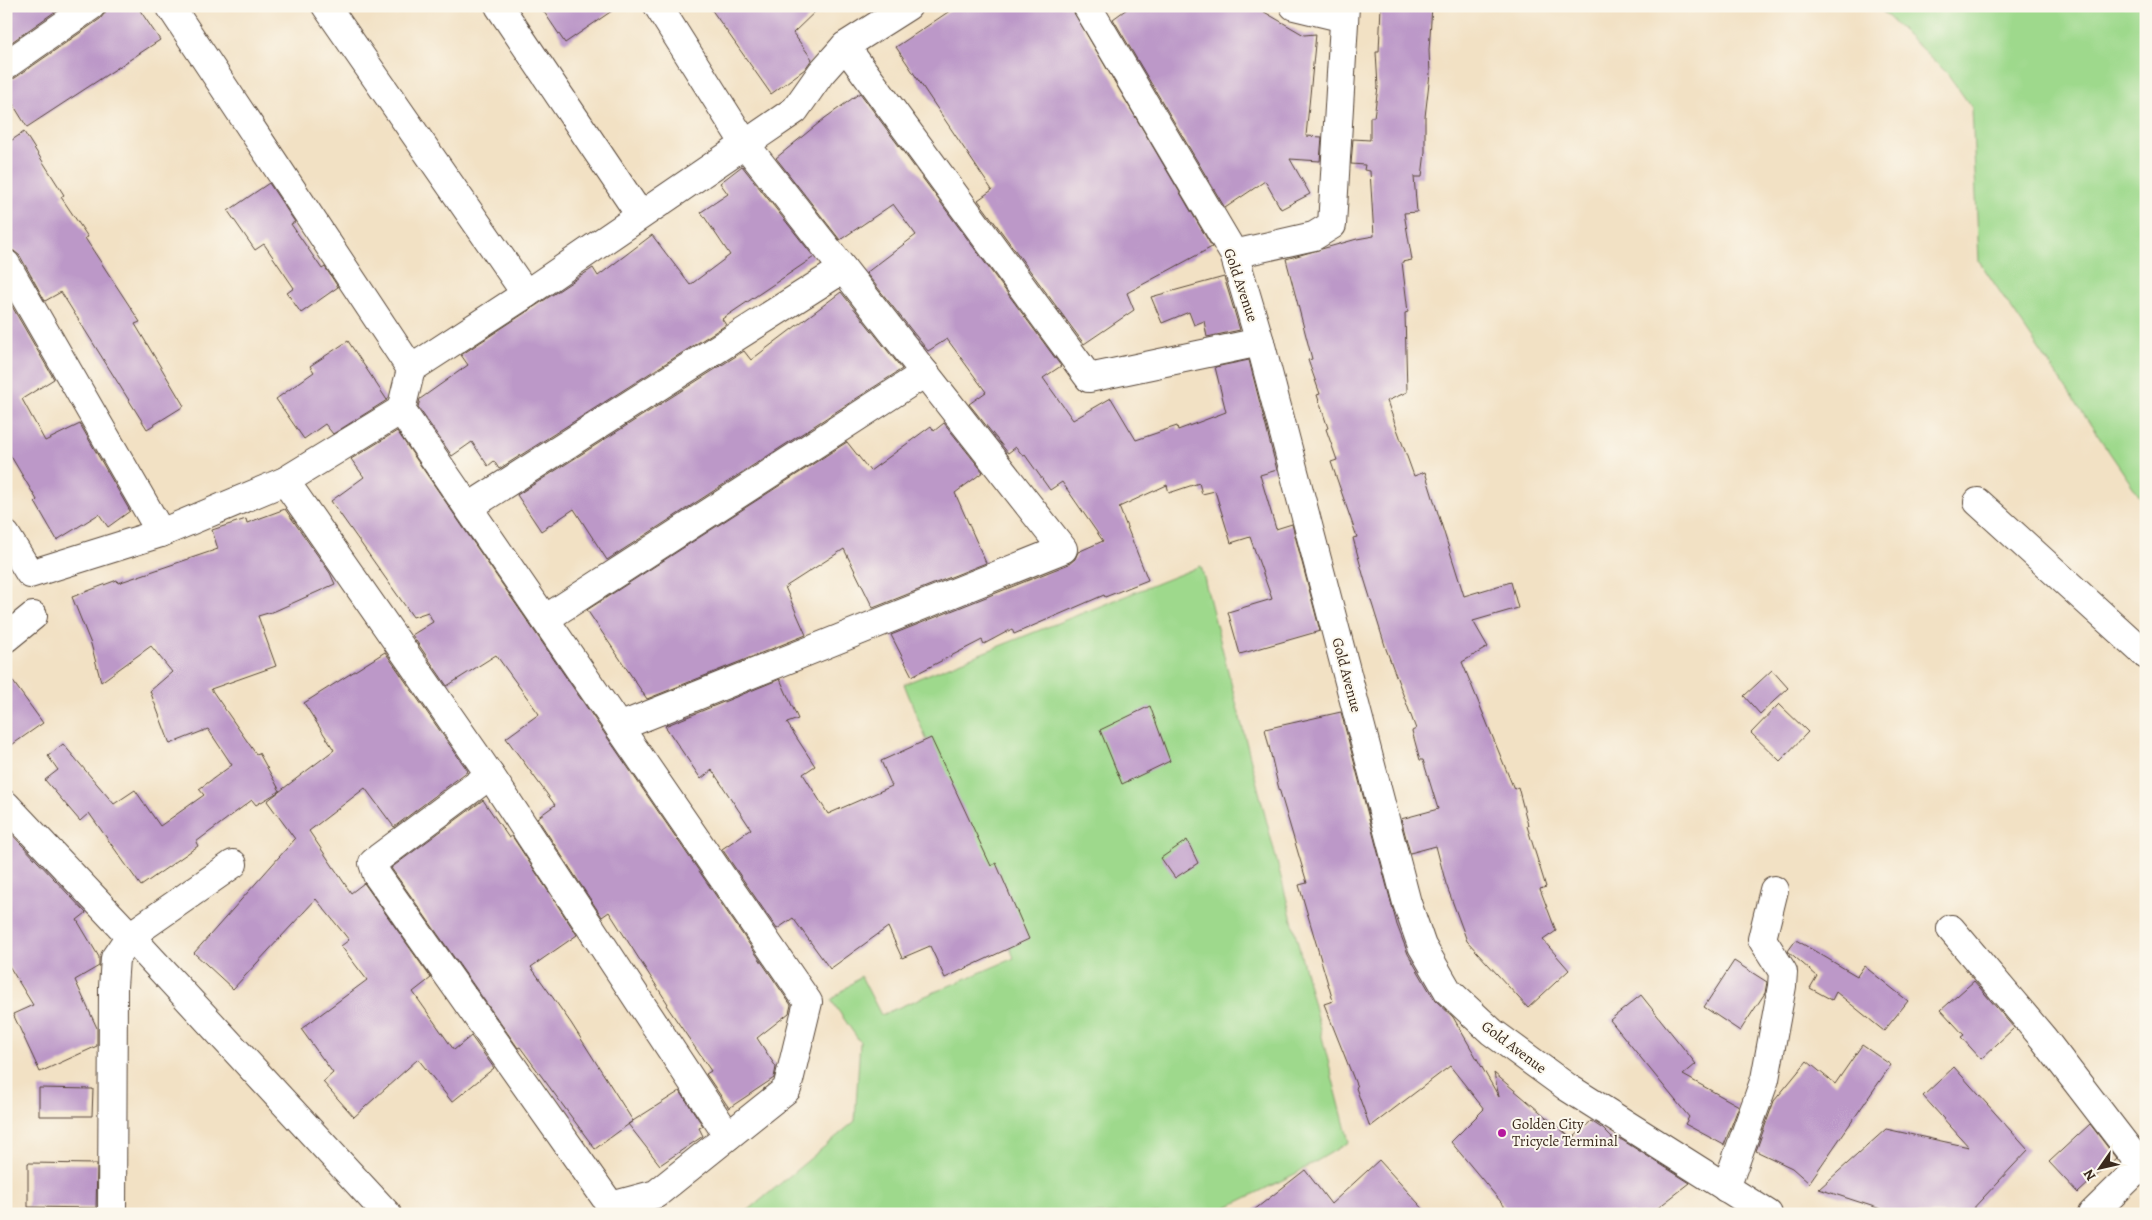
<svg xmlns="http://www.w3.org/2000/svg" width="2152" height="1220" viewBox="0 0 2152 1220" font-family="Alegreya,serif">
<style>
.green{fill:#9ed98c;stroke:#6c8255}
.building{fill:#bc98c8}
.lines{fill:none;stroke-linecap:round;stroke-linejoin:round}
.minor-casing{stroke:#564537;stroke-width:30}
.tertiary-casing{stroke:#564537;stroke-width:30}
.minor{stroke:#fff;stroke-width:28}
.tertiary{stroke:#fff;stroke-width:28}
.poi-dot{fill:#b5179e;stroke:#fbf7ec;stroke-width:2}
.labels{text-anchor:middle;stroke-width:4;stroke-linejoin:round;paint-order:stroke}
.street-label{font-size:15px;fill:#3b2a1e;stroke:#fbf7ec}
.poi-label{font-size:15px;fill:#3b2a1e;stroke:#fbf7ec;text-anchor:start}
</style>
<rect width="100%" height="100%" fill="#fbf7ec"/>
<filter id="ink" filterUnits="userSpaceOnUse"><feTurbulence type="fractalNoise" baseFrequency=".02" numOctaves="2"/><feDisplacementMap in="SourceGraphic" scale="10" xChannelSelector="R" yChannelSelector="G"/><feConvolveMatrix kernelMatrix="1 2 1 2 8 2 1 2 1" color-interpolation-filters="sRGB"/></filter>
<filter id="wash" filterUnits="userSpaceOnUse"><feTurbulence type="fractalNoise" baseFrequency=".0096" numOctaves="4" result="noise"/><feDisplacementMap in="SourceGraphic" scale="20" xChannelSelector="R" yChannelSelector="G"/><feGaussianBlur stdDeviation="1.12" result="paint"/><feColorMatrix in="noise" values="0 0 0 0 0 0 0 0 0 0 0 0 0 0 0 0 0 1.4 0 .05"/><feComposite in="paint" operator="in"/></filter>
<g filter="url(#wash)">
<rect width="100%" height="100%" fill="#f2e1c4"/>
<!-- green -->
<g class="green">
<path d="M1877,6H2146V506L1979,261L1972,108L1947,73Z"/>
<path d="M1201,566L1349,1142L1295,1174L1213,1214H744L855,1121L860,1042L831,1000L861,976L881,1015L1014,958L904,684Z"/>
</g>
<g id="blocks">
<!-- building -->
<g class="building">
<path d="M6,6H63L6,46Z"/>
<path d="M106,6H137L160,40L27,127L6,93V80L15,78L100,19L105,13Z"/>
<path d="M540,6H619L565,43Z"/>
<path d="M709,6H821L793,33L812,59L805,69L771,94Z"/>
<path d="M957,6H1070L1212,247L1127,293L1134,310L1084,344L978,200L992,190L896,47Z"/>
<path d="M1131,6H1254L1304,35L1316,34L1306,136L1322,137L1320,161L1290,159L1310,194L1281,209L1265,181L1225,208L1113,19Z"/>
<path d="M1381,6H1432L1429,50L1430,74L1425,117V152L1422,177H1414L1417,212L1404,213L1412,260L1402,262L1408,312L1405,313L1407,392L1387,401L1414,476L1425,472L1464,596L1511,582L1518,608L1473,621L1488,647L1462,662L1514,789L1518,787L1528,825L1527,826L1546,887L1540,889L1556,931L1543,940L1569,970L1528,1008L1467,941L1446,884L1436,846L1410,853L1401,819L1438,809L1423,760H1420L1412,731L1416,729L1386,649L1364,578L1353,538L1357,537L1331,462L1337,460L1326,429L1328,428L1317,395L1320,394L1308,360L1312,359L1286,259L1357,239L1374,236L1370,171L1364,170L1365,165L1351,164L1353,139L1370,140V117H1374L1378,87L1376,52H1379Z"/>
<path d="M860,93L1061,366L1043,378L1073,420L1111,398L1136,440L1177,426L1178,430L1226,412L1215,367L1249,360L1277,470L1260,475L1276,529L1292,524L1320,631L1240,654L1228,612L1272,599L1250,537L1231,543L1215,491L1202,494L1199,483L1169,493L1167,485L1119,507L1148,580L1105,597L1104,595L1014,634L1012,629L984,644L982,640L912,676L891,635L1069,564L1075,559L1078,552L1103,541L1062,482L1050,490L1025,455L1023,456L1016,447L1008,453L969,404L986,392L947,339L928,351L866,273L916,235L893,204L840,240L776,158L825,118Z"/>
<path d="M24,132L64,195L61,197L88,237L85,238L140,322L135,324L184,406L147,429L61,292L45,301L20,256L14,251L6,248V144Z"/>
<path d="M742,166L814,257L722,319L726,325L499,469L494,461L488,466L472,442L452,456L418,407L420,399L468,365L461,355L593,268L598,276L652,235L690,285L730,255L701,212L728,194L720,183Z"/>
<path d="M269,183L295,222L291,224L322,269L325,267L338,287L301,313L287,293L294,288L264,244L255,250L228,211Z"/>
<path d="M1224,277L1240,330L1207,337L1204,321L1194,325L1189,312L1162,323L1151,297Z"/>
<path d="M841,292L902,369L607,560L574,509L541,531L517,495L744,351L751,360Z"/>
<path d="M6,296L54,379L22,399L45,441L80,424L130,511L108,527L99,514L57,540L35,502L37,500L6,448Z"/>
<path d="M348,341L387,400L333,434L325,424L304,439L276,399L314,372L310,366Z"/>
<path d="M944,423L983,472L955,493L986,563L873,608L844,549L785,587L806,635L647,699L587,610L847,442L870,471L931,426L934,431Z"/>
<path d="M397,431L791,1005L789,1013L757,1038L776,1067L774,1078L729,1108L706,1074L711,1071L666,1005L668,1004L609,912L602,917L537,818L555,805L506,738L539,714L496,655L447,686L412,635L433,622L428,612L413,617L331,501L364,477L351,459Z"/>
<path d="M285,509L330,573L335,584L275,611L258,616L276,666L211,689L256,754L259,753L280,791L256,805L252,800L196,842L198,846L141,886L89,813L80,821L45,780L58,770L48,756L63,744L114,804L135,790L160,826L204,795L199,789L232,765L208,729L170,744L150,691L172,672L151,646L101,682L91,644L72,597L117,580L118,583L218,549L212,530L246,519L247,523Z"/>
<path d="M385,652L468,771L394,827L365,788L309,831L351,893L364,883L431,978L413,992L454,1050L471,1036L494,1068L452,1102L418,1059L354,1117L323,1082L333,1073L301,1029L367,980L341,946L349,940L316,899L233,989L194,953L295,839L267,801L334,750L304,703Z"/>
<path d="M1772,670L1788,688L1760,714L1744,696Z"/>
<path d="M6,672L43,723L6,749Z"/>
<path d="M780,679L798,719L787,723L815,766L803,774L828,814L892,786L881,761L931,738L991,866L996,863L1029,939L945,978L930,946L902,958L888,927L830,969L793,918L777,929L722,849L751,829L712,770L701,779L665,726Z"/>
<path d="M1779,704L1808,732L1780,761L1751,733Z"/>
<path d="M1150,706L1170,761L1122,784L1100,730Z"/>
<path d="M1341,712L1397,925L1408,954L1434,999L1453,1017L1499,1097L1494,1073L1572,1139L1591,1121L1603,1129L1612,1138L1622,1140L1690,1183L1650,1214H1511L1451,1142L1484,1109L1450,1066L1370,1127L1356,1088L1357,1087L1324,1004L1333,1001L1299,885L1307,883L1278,785L1265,729Z"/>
<path d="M483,800L509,838L512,836L577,935L531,967L571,1023L633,1121L595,1149L520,1047L518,1048L391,868Z"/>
<path d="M6,828L86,913L77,920L99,957V966L75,980L97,1028V1046L40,1072L13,1014L33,1005L6,961Z"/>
<path d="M1187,840L1198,863L1175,878L1161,858Z"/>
<path d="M1796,940L1857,976L1864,966L1908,1001L1884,1031L1836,992L1832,1000L1810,988L1817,976L1788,951Z"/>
<path d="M1734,961L1767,982L1765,993L1740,1031L1704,1007Z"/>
<path d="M1974,981L2014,1028L1981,1059L1961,1037L1964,1035L1941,1010Z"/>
<path d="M1641,995L1696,1064L1683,1075L1739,1106L1724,1145L1685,1124L1689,1117L1610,1020Z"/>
<path d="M1862,1045L1891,1065L1809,1183L1792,1168L1756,1151L1774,1101L1807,1061L1835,1084Z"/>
<path d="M1954,1067L2028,1150L1968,1214H1896L1819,1189L1886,1129L1969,1147L1923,1096Z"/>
<path d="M39,1088L93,1089L92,1116H39Z"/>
<path d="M680,1091L703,1126L699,1128L703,1136L660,1165L628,1124Z"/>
<path d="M2090,1124L2116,1158L2078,1193L2049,1162Z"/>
<path d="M1379,1160L1428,1214H1249L1305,1170L1331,1204Z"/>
<path d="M28,1163L97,1164L96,1208L28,1207Z"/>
</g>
</g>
</g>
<g filter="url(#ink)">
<use href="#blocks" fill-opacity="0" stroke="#564537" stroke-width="1"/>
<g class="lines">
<defs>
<g id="minor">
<path d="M170,6L411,369"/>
<path d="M326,6L526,294"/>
<path d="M499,6L640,215"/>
<path d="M1294,6L1344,18"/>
<path d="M845,46L1089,378L1260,342"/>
<path d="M6,65L91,6"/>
<path d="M1234,254L1314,236L1332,225L1345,6"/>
<path d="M6,264L161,533"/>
<path d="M401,410L808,1002L787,1089L656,1194L611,1206L377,875L373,863L380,857L490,775"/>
<path d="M285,481L490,775L728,1136"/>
<path d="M1978,502L2146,655"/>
<path d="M469,507L843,269"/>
<path d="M6,535L30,574L161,533L285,481L401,410L411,369L526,294L795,110L821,73L845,46L908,6"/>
<path d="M545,619L925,373"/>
<path d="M6,638L33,616"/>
<path d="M619,727L1063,549L745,144L658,6"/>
<path d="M6,805L130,936L387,1214"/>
<path d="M1951,929L2043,1038L2146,1172"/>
<path d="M1726,1188L1765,1079L1782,986L1783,972L1762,939L1774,890"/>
<path d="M112,1214L113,987L115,958L130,936L233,864"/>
<path d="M2092,1214L2141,1166"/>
</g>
<path id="tertiary" d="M1087,6L1234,254L1260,342L1407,903L1422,946L1448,991L1492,1032L1567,1087L1768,1214"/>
</defs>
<!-- minor casing -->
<use href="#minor" class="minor-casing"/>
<!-- tertiary casing -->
<use href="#tertiary" class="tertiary-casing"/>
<!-- minor -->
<use href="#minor" class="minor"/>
<!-- tertiary -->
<use href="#tertiary" class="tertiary"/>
</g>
</g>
<!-- markers -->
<circle class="poi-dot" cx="1502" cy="1133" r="5"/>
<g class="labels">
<!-- street labels -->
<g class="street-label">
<text transform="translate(1241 285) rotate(71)" y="5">Gold Avenue</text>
<text transform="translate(1347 675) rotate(75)" y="5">Gold Avenue</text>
<text transform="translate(1514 1047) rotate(37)" y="5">Gold Avenue</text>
</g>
<!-- poi labels -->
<g class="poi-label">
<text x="1512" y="1129">Golden City<tspan x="1512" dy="17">Tricycle Terminal</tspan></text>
</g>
</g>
<!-- margin -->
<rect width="2152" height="1220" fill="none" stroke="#fbf7ec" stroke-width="25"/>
<!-- north arrow -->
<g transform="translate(2100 1168) rotate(236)" stroke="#fbf7ec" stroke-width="4" paint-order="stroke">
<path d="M0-4L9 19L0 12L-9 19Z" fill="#3b2a1e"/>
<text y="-8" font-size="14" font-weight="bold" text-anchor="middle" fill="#3b2a1e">N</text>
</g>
</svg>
